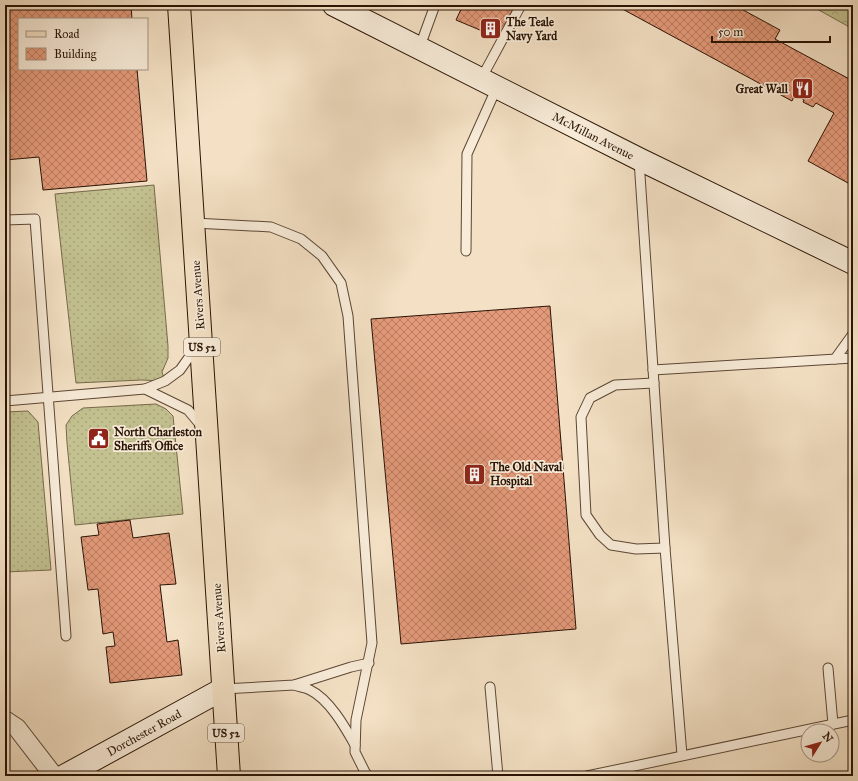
<svg xmlns="http://www.w3.org/2000/svg" width="858" height="781" viewBox="0 0 858 781" font-family="'IM FELL Great Primer',serif">
<style>
.grass{fill:url(#grass-dots);stroke:#766a4a}
.park{fill:url(#park-crowns);stroke:#766a4a}
.building{fill:url(#building-cross-hatch);stroke:#291304}
.lines{fill:none;stroke-linecap:round;stroke-linejoin:round}
.lane-casing{stroke:#5c4634;stroke-width:11}
.street-casing{stroke:#5c4634;stroke-width:20}
.secondary-casing{stroke:#291304;stroke-width:24}
.primary-casing{stroke:#291304;stroke-width:24}
.lane{stroke:#f8ecd9;stroke-width:9}
.street{stroke:#f8ecd9;stroke-width:18}
.secondary{stroke:#f8ecd9;stroke-width:22}
.primary{stroke:#f4e1c5;stroke-width:22}
.labels{text-anchor:middle;stroke-width:3.5;stroke-linejoin:round;paint-order:stroke}
.shield{fill:#f8ecd9;stroke:#675444;stroke-width:1}
.shield-label{font-size:11px;font-weight:bold;fill:#291304}
.poi-label{font-size:12px;font-weight:bold;fill:#291304;stroke:#f8ecd9;text-anchor:start}
.street-label{font-size:12px;fill:#291304;stroke:#f8ecd9}
</style>
<defs>
<pattern id="grass-dots" width="8" height="8" patternUnits="userSpaceOnUse"><rect width="8" height="8" fill="#c3c190"/><path d="M2 2h.1M6 6h.1" fill="none" stroke="#a8a57b" stroke-width="1.8" stroke-linecap="round"/></pattern>
<pattern id="park-crowns" width="20" height="18" patternUnits="userSpaceOnUse"><rect width="20" height="18" fill="#c3c190"/><path d="M2 6a3 3 0 1 1 6 0M12 15a3 3 0 1 1 6 0" fill="none" stroke="#a8a57b"/></pattern>
<pattern id="building-cross-hatch" width="8" height="8" patternUnits="userSpaceOnUse"><rect width="8" height="8" fill="#e49a7a"/><path d="M0 0l8 8M0 8l8-8" fill="none" stroke="#b97c62"/></pattern>
</defs>
<rect width="100%" height="100%" fill="#f4e1c5"/>
<filter id="stains"><feTurbulence type="fractalNoise" baseFrequency=".005" numOctaves="4"/><feColorMatrix values="0 0 0 0 .2 0 0 0 0 .09 0 0 0 0 .02 0 0 0 .5 -.17"/></filter>
<radialGradient id="worn" r=".72"><stop offset=".6" stop-color="#630" stop-opacity="0"/><stop offset="1" stop-color="#630" stop-opacity=".3"/></radialGradient>
<!-- grass -->
<g class="grass">
<path d="M154,185L168,346V358L162,372L165,381L141,380L76,383L55,194Z"/>
<path d="M156,404L166,409L173,416L183,514L75,525L67,443L66,425L72,416L83,408Z"/>
<path d="M28,411L38,422L51,570L5,572V412Z"/>
</g>
<!-- park -->
<path class="park" d="M820,5H853V29L817,9Z"/>
<!-- building -->
<g class="building">
<path d="M5,5H131L132,19H19V69H137L147,181L43,190L39,157L5,160Z"/>
<path d="M463,5H515L499,38L456,20Z"/>
<path d="M615,5H734L780,30L775,39L853,81V109L848,118L853,120V173L848,183L808,161L834,113L816,103L813,107L803,102L804,100L795,94L792,101Z"/>
<path d="M550,306L576,629L401,644L371,319Z"/>
<path d="M130,520L133,538L169,533L176,584L160,585L167,642L178,640L182,675L110,683L106,647L115,646L113,632L103,634L98,589L88,590L81,537L99,535L97,524Z"/>
</g>
<g class="lines">
<defs>
<g id="lane">
<path d="M419,49L435,5"/>
<path d="M481,79L521,5"/>
<path d="M639,160L665,548L682,755"/>
<path d="M5,220L35,219L66,636"/>
<path d="M194,223L271,227L301,239L322,256L341,283L348,316L372,643L356,720L355,752L365,772L368,776"/>
<path d="M466,251L467,154L497,87"/>
<path d="M197,346L180,370L165,381L145,389L188,410L203,428"/>
<path d="M835,359L853,334"/>
<path d="M653,370L853,358"/>
<path d="M654,383L615,385L590,398L581,417L586,515L600,535L611,545L636,549L665,548"/>
<path d="M5,401L145,389"/>
<path d="M828,668L833,724"/>
<path d="M294,685C299,687 305,687 310,690C329,699 345,727 355,745"/>
<path d="M490,687L498,776"/>
<path d="M223,689L294,685L351,667L369,663"/>
<path d="M587,776L853,720"/>
</g>
<path id="street" d="M5,720L17,728L54,776"/>
<g id="secondary">
<path d="M334,5L639,159L853,263"/>
<path d="M64,776L223,689"/>
</g>
<path id="primary" d="M179,5L229,776"/>
</defs>
<!-- lane casing -->
<use href="#lane" class="lane-casing"/>
<!-- street casing -->
<use href="#street" class="street-casing"/>
<!-- secondary casing -->
<use href="#secondary" class="secondary-casing"/>
<!-- primary casing -->
<use href="#primary" class="primary-casing"/>
<!-- lane -->
<use href="#lane" class="lane"/>
<!-- street -->
<use href="#street" class="street"/>
<!-- secondary -->
<use href="#secondary" class="secondary"/>
<!-- primary -->
<use href="#primary" class="primary"/>
</g>
<!-- icons -->
<defs>
<symbol id="building-square" viewBox="-11 -11 22 22"><rect x="-9" y="-9" width="18" height="18" rx="4" fill="#8f2418" stroke="#f8ecd9"/><path d="M-4-6H4V6H1V3H-1V6H-4ZM-2.5-4.3h1.7v1.8h-1.7ZM.8-4.3h1.7v1.8H.8ZM-2.5-1h1.7V.8h-1.7ZM.8-1h1.7V.8H.8Z" fill="#fff"/></symbol>
<symbol id="restaurant-square" viewBox="-11 -11 22 22"><rect x="-9" y="-9" width="18" height="18" rx="4" fill="#8f2418" stroke="#f8ecd9"/><path d="M-5-6h1v4h1v-4h1v4h1v-4h1v5L-1.5 .5V6h-2V.5L-5-1ZM5-6V6H3V1.5H1.5Q1.5-4 5-6Z" fill="#fff"/></symbol>
<symbol id="civic-square" viewBox="-11 -11 22 22"><rect x="-9" y="-9" width="18" height="18" rx="4" fill="#8f2418" stroke="#f8ecd9"/><path d="M-.6-6.5H3V-4.5H.6V-3L4-1V1h2V6H-6V1h2V-1L-.6-3ZM-1.2 2.5V6h2.4V2.5Z" fill="#fff"/></symbol>
</defs>
<g fill-rule="evenodd">
<use href="#building-square" x="478" y="16" width="25" height="25"/>
<use href="#restaurant-square" x="790" y="76" width="25" height="25"/>
<use href="#civic-square" x="86" y="426" width="25" height="25"/>
<use href="#building-square" x="462" y="462" width="25" height="25"/>
</g>
<g class="labels">
<!-- shield labels -->
<g class="shield">
<rect x="184" y="338" width="36" height="18" rx="3"/>
<rect x="208" y="724" width="36" height="18" rx="3"/>
</g>
<g class="shield-label">
<text x="202" y="351">US 52</text>
<text x="226" y="737">US 52</text>
</g>
<!-- poi labels -->
<g class="poi-label">
<text x="506" y="26">The Teale<tspan x="506" dy="14">Navy Yard</tspan></text>
<text x="788" y="93" text-anchor="end">Great Wall</text>
<text x="114" y="436">North Charleston<tspan x="114" dy="14">Sheriffs Office</tspan></text>
<text x="490" y="471">The Old Naval<tspan x="490" dy="14">Hospital</tspan></text>
</g>
<!-- street labels -->
<g class="street-label">
<text transform="translate(593 136) rotate(27)" y="4">McMillan Avenue</text>
<text transform="translate(198 295) rotate(-94)" y="4">Rivers Avenue</text>
<text transform="translate(219 618) rotate(-94)" y="4">Rivers Avenue</text>
<text transform="translate(144 733) rotate(-29)" y="4">Dorchester Road</text>
</g>
</g>
<!-- margin -->
<rect width="858" height="781" fill="none" stroke="#f4e1c5" stroke-width="20"/>
<rect x="6" y="6" width="846" height="769" fill="none" stroke="#291304" stroke-width="2"/>
<rect x="10" y="10" width="838" height="761" fill="none" stroke="#291304"/>
<!-- legend -->
<rect x="18" y="18" width="130" height="52" fill="#f8ecd9" stroke="#a59584"/>
<rect x="26" y="31" width="20" height="6" fill="#f4e1c5" stroke="#a59584"/>
<text x="54" y="38" font-size="12" fill="#291304">Road</text>
<rect x="26" y="48" width="20" height="12" fill="url(#building-cross-hatch)" stroke="#a59584"/>
<text x="54" y="58" font-size="12" fill="#291304">Building</text>
<!-- north arrow -->
<g transform="translate(820 743) rotate(53)"><circle r="19" fill="#f8ecd9" stroke="#a59584"/>
<path d="M0-3L7 15L0 10L-7 15Z" fill="#8f2418"/>
<text y="-6" font-size="11" font-weight="bold" text-anchor="middle" fill="#291304">N</text>
</g>
<!-- scale -->
<path d="M712 36v6h118v-6" fill="none" stroke="#291304" stroke-width="2"/>
<text x="718" y="36" font-size="12" fill="#291304" stroke="#f8ecd9" stroke-width="3" paint-order="stroke">50 m</text>
<rect width="100%" height="100%" filter="url(#stains)"/>
<rect width="100%" height="100%" fill="url(#worn)"/>
</svg>
